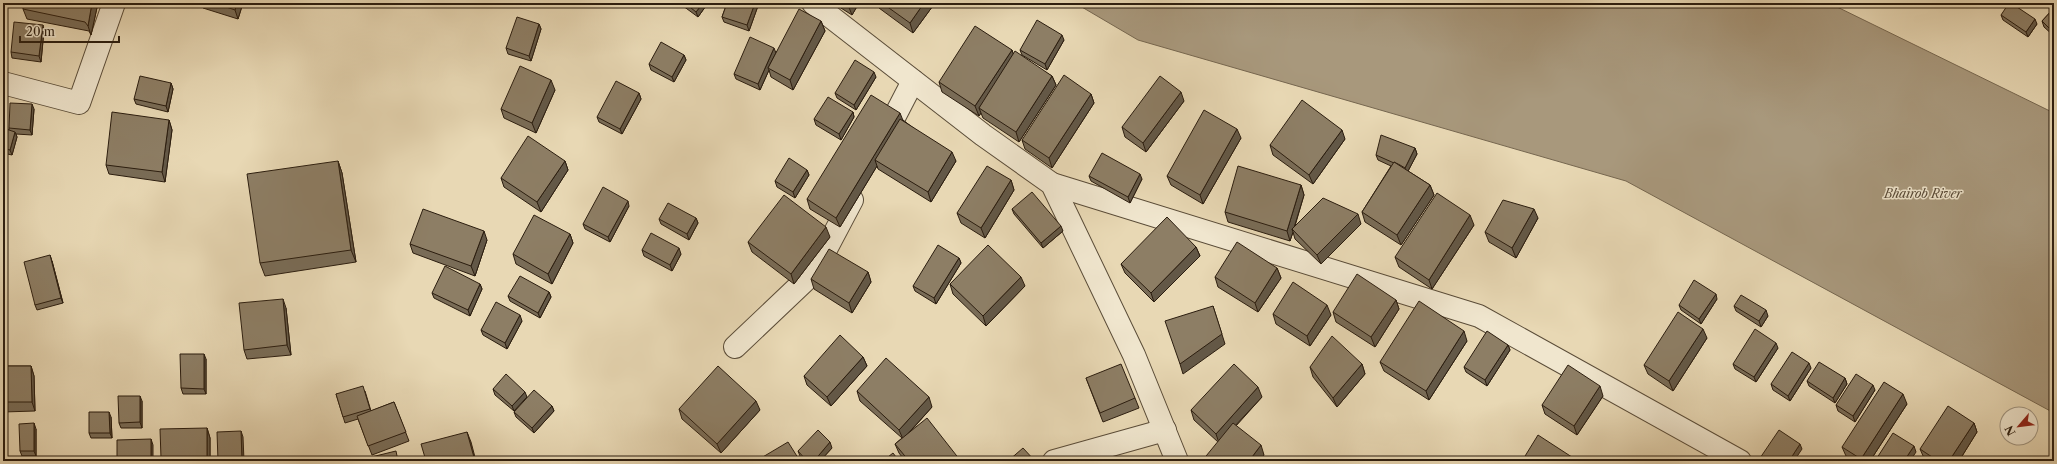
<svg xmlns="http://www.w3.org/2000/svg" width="2057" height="464" viewBox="0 0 2057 464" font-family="'Libre Caslon Text',serif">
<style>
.water{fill:#a8987c;stroke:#766750}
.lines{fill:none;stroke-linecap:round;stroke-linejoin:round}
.street-casing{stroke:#5a4c38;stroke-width:24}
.street{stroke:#f0e6ce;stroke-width:22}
.wall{fill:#796c57;stroke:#2b1d0f}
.shaded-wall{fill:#635847;stroke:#2b1d0f}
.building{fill:#8d7e65;stroke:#2b1d0f}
.labels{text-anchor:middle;stroke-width:3;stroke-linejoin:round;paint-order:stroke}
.water-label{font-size:12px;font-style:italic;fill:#574835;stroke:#f0e6ce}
</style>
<rect width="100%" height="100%" fill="#e8d8b4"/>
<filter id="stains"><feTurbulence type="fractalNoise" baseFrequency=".005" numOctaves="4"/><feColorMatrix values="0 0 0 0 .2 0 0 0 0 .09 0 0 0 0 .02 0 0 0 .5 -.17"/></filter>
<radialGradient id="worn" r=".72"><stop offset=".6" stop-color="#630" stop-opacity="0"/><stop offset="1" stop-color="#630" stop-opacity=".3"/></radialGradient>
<!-- water -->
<path class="water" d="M1075,3H1829L2054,113V413L1626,181L1138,40Z"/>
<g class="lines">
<defs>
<g id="street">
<path d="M813,3L983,135L1052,184L1134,355L1177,461"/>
<path d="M3,83L79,103L114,3"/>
<path d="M884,137L913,81"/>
<path d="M1052,184L1479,316L1740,461"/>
<path d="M735,347L814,272L852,200"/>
<path d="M1054,461L1165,430"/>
</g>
</defs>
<!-- street casing -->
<use href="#street" class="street-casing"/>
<!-- street -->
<use href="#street" class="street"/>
</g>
<!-- wall -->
<g class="wall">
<path d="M25,3H98L91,35L89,31L27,19L23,9Z"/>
<path d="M201,3H243L238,19L203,8Z"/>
<path d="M679,3H708L698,17Z"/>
<path d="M727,3H759L749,31L724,22L722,17Z"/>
<path d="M833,3H859L852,15Z"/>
<path d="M878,3H935L913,33L879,8Z"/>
<path d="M2054,8V36L2044,27L2042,21Z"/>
<path d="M2001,15L2037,24L2028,37L2003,20Z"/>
<path d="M821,21L825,31L793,90L771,77L769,70L760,90L736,79L734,74L776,52Z"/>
<path d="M539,24L541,29L531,61L508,54L506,48Z"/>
<path d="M44,30L41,62L12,58L11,52Z"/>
<path d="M1064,40L1047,70L1022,55L1020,50Z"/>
<path d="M1012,50L1013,54L1052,76L1056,85L1019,142L983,118L981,113L979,116L942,92L939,82Z"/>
<path d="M684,55L686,60L674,82L651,70L649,64Z"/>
<path d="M876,77L856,110L837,98L835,93Z"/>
<path d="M171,83L173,89L168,112L136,104L134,99Z"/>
<path d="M555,90L536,133L504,118L501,109Z"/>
<path d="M639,93L641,99L622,134L599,122L597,117Z"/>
<path d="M1091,94L1094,103L1052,168L1025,149L1022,140Z"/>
<path d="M1184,101L1146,152L1125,137L1122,127Z"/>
<path d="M34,109L32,135L16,134L17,137L12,155L3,153V128L9,130V128Z"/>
<path d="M853,112L854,117L841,140L816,125L814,119Z"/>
<path d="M169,120L172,130L165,182L109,174L106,165Z"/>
<path d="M903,120L956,161L931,202L878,169L877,166L840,227L810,209L807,199Z"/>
<path d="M1241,138L1203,204L1171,185L1167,176Z"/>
<path d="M1345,139L1313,184L1273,155L1270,145Z"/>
<path d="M1415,148L1417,154L1408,171L1430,185L1434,195L1401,245L1365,222L1362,212L1391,166L1378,160L1376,155Z"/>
<path d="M338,161L342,173L356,262L265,276L260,263Z"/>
<path d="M565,161L568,170L541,212L504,187L501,178Z"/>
<path d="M807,170L809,175L795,198L777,187L775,181Z"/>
<path d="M1089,176L1142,179L1130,203L1091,181Z"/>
<path d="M1011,180L1014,190L985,238L961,223L957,213Z"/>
<path d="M1301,185L1304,195L1295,226L1361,224L1321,264L1295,239L1293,232L1290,241L1228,222L1225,212Z"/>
<path d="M629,206L610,242L585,229L583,224Z"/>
<path d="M1012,209L1063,231L1043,248L1014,214Z"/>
<path d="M696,218L698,223L689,240L661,224L659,219Z"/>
<path d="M1538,218L1516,258L1489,242L1485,232Z"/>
<path d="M1474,225L1432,289L1399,267L1395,257Z"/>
<path d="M570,234L573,243L552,284L516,264L513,254Z"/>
<path d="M830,237L794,284L752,252L748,242Z"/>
<path d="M487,240L475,276L413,253L410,244Z"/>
<path d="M1196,247L1200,256L1154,302L1125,273L1121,264Z"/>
<path d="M642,250L681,254L672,271L644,256Z"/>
<path d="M959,258L961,263L936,304L915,291L913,286Z"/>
<path d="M52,261L63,303L37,310L35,305Z"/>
<path d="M1277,268L1281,278L1258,312L1218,287L1215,277Z"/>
<path d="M868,272L871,282L852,313L814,289L811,279Z"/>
<path d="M480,284L482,289L470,316L434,298L432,293Z"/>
<path d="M950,284L1025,286L986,326L953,294Z"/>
<path d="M549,292L551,297L540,318L510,301L508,296Z"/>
<path d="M1717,299L1701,324L1681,310L1679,305Z"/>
<path d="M1396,300L1399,309L1375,347L1336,322L1333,312Z"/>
<path d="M1734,306L1768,316L1761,327L1736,311Z"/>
<path d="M286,308L291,355L247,359L244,350Z"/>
<path d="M1273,314L1331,315L1310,346L1276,324Z"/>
<path d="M522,321L507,349L483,335L481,330Z"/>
<path d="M1707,338L1673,391L1648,374L1644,365Z"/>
<path d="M1467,341L1429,400L1384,371L1380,362Z"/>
<path d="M1508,345L1510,350L1487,386L1466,372L1464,367Z"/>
<path d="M1778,348L1756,382L1735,369L1733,364Z"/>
<path d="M863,357L867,366L831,406L807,385L804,376Z"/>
<path d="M206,359V394H183L181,388Z"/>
<path d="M1362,364L1365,374L1337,407L1313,377L1310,367Z"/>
<path d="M3,366H31L34,376L35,411L3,412Z"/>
<path d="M1811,368L1790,401L1773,390L1771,384Z"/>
<path d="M1086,378L1135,398L1139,408L1103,422Z"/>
<path d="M1845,378L1847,384L1835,403L1809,386L1807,381Z"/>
<path d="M493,389L527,397L514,411L495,395Z"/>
<path d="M1875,390L1855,422L1838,411L1836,405Z"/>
<path d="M365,391L371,411L394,402L409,441L372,455L358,419L345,423L336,394Z"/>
<path d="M857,391L932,407L910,432L960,460L961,461H905L899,453L895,444L902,438L860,401Z"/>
<path d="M1603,396L1577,435L1545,414L1542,405Z"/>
<path d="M1262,397L1236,426L1264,455L1218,442L1194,420L1191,410Z"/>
<path d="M142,401V428H121L119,423Z"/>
<path d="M1907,404L1870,461H1853L1846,456L1842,447Z"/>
<path d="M552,406L554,411L534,433L516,417L514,412Z"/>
<path d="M679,409L760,410L721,453L682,419Z"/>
<path d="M111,417L112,438H91L89,433Z"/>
<path d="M1974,423L1977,432L1959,461H1927L1924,458L1920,449Z"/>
<path d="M207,428L210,438V461H162L161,458Z"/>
<path d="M36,429V456H22L20,451Z"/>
<path d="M832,448L820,461H804L800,456L798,451Z"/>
</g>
<!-- shaded-wall -->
<g class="shaded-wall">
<path d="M92,3H98L91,35L88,26Z"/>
<path d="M237,3H243L238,19L235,10Z"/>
<path d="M703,3H708L698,17L696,12Z"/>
<path d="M755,3H759L749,31L747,25Z"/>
<path d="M850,3H859L852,15L848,5Z"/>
<path d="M924,3H935L913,33L910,23Z"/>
<path d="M2035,19L2037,24L2028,37L2026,32Z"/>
<path d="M821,21L825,31L793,90L790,80Z"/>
<path d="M539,24L541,29L531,61L529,56Z"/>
<path d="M43,25L44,30L41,62L39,56Z"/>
<path d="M1062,35L1064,40L1047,70L1045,64Z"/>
<path d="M774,48L776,53L768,68L769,70L760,90L758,84Z"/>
<path d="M1012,50L1015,59L979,108L981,113L979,116L975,106Z"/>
<path d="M684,55L686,60L674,82L672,77Z"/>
<path d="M874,72L876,77L856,110L854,105Z"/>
<path d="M1052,76L1056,85L1019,142L1016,132Z"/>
<path d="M551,80L555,90L536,133L532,123Z"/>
<path d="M171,83L173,89L168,112L166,106Z"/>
<path d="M1181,92L1184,101L1146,152L1143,143Z"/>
<path d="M639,93L641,99L622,134L620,129Z"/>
<path d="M1091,94L1094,103L1052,168L1049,158Z"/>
<path d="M32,104L34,109L32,135L30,130Z"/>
<path d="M853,112L854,117L841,140L839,134Z"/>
<path d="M900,113L904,123L875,160L877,166L840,227L836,218Z"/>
<path d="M169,120L172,130L165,182L162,172Z"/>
<path d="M1237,129L1241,138L1203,204L1200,195Z"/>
<path d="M1342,130L1345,139L1313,184L1309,175Z"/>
<path d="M15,132L17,137L12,155L10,150Z"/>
<path d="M1415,148L1417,154L1407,173L1405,168Z"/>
<path d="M952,152L956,161L931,202L928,192Z"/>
<path d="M338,161L342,173L356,262L351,250Z"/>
<path d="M565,161L568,170L541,212L537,202Z"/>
<path d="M807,170L809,175L795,198L793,192Z"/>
<path d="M1140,174L1142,179L1130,203L1128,197Z"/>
<path d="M1011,180L1014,190L985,238L981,228Z"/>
<path d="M1301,185L1304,195L1293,231L1292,229L1293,232L1290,241L1287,231Z"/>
<path d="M1430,185L1434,195L1401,245L1397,235Z"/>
<path d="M628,201L629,206L610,242L608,237Z"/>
<path d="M1534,209L1538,218L1516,258L1512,248Z"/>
<path d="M1358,214L1361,224L1321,264L1317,255Z"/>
<path d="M1470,215L1474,225L1432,289L1429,280Z"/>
<path d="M696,218L698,223L689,240L687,234Z"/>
<path d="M1061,226L1063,231L1043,248L1041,243Z"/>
<path d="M826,227L830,237L794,284L791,274Z"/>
<path d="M484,231L487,240L475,276L471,266Z"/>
<path d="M570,234L573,243L552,284L548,274Z"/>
<path d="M1196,247L1200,256L1154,302L1151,293Z"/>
<path d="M679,248L681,254L672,271L670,265Z"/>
<path d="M50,255L52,261L63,303L61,298Z"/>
<path d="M959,258L961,263L936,304L934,298Z"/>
<path d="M1277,268L1281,278L1258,312L1255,303Z"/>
<path d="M868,272L871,282L852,313L849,303Z"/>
<path d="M1021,277L1025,286L986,326L983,316Z"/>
<path d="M480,284L482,289L470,316L468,310Z"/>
<path d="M549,292L551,297L540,318L538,313Z"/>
<path d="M1716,294L1717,299L1701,324L1699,319Z"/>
<path d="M283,299L286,308L291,355L287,345Z"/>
<path d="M1396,300L1399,309L1375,347L1371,337Z"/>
<path d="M1327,305L1331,315L1310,346L1307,336Z"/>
<path d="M1213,306L1225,344L1183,374L1180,364Z"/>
<path d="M1766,310L1768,316L1761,327L1759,321Z"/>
<path d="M520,315L522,321L507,349L505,343Z"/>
<path d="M1703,329L1707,338L1673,391L1669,381Z"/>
<path d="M1464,331L1467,341L1429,400L1426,391Z"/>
<path d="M1776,343L1778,348L1756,382L1754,377Z"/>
<path d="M1508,345L1510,350L1487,386L1485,380Z"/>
<path d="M204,354L206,359V394L204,389Z"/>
<path d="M863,357L867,366L831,406L827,397Z"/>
<path d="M1809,363L1811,368L1790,401L1788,396Z"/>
<path d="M1362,364L1365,374L1337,407L1333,398Z"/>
<path d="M31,366L34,376L35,411L32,402Z"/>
<path d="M1845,378L1847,384L1835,403L1833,398Z"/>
<path d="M1873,385L1875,390L1855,422L1853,416Z"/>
<path d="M1600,386L1603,396L1577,435L1574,426Z"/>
<path d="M1258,387L1262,397L1219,443L1216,434Z"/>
<path d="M525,392L527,397L514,411L512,406Z"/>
<path d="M1903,394L1907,404L1870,461H1862L1861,459Z"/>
<path d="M140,396L142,401V428L140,422Z"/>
<path d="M929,397L932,407L903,439L899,430Z"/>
<path d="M756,401L760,410L721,453L717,444Z"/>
<path d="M552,406L554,411L534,433L532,428Z"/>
<path d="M109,412L111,417L112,438L110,433Z"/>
<path d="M34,423L36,429V456L34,451Z"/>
<path d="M1974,423L1977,432L1959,461H1949Z"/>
<path d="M207,428L210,438V461H208L207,458Z"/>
<path d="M241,431L243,437L244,461H242Z"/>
<path d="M467,432L471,442L476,461H475Z"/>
<path d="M151,439L153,445V461H151Z"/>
<path d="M830,442L832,448L820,461H814Z"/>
<path d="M1800,444L1802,449L1794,461H1789Z"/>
<path d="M1261,445L1264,455L1260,461H1249Z"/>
<path d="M1914,446L1916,452L1910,461H1904Z"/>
</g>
<!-- building -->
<g class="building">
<path d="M25,3H92L88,26L85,22L23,9Z"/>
<path d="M215,3H237L235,10Z"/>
<path d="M685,3H703L696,12Z"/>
<path d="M727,3H755L747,25L722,17Z"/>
<path d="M844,3H850L848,5Z"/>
<path d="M882,3H924L910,23Z"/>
<path d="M2009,3H2011L2035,19L2026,32L2001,15Z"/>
<path d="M2054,8V33L2042,21Z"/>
<path d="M799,9L821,21L790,80L768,68Z"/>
<path d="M517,17L539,24L529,56L506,48Z"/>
<path d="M1037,20L1062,35L1045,64L1020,50Z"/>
<path d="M14,22L43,25L39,56L11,52Z"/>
<path d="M975,26L1012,50L975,106L939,82Z"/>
<path d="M750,37L774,48L758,84L734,74Z"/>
<path d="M661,42L684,55L672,77L649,64Z"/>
<path d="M1015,51L1052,76L1016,132L979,108Z"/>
<path d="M855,60L874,72L854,105L835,93Z"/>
<path d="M520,66L551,80L532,123L501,109Z"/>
<path d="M1064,75L1091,94L1049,158L1022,140Z"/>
<path d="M140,76L171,83L166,106L134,99Z"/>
<path d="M1160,76L1181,92L1143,143L1122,127Z"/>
<path d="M616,81L639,93L620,129L597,117Z"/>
<path d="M871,95L900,113L836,218L807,199Z"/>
<path d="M828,97L853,112L839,134L814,119Z"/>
<path d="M1302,100L1342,130L1309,175L1270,145Z"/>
<path d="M10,103L32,104L30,130L9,128Z"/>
<path d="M1204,110L1237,129L1200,195L1167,176Z"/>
<path d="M112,112L169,120L162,172L106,165Z"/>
<path d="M900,119L952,152L928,192L875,160Z"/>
<path d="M3,128L15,132L10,150L3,148Z"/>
<path d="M1381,135L1415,148L1405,168L1400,165L1394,162V163L1376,155Z"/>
<path d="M528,136L565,161L537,202L501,178Z"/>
<path d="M1102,153L1140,174L1128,197L1089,176Z"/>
<path d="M789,158L807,170L793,192L775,181Z"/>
<path d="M338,161L351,250L260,263L247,174Z"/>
<path d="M1394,162L1430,185L1397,235L1362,212Z"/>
<path d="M987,166L1011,180L981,228L957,213Z"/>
<path d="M1238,166L1301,185L1287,231L1225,212Z"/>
<path d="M603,187L628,201L608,237L583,224Z"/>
<path d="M1032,192L1061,226L1041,243L1012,209Z"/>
<path d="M1437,193L1470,215L1429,280L1395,257Z"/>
<path d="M784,195L826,227L791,274L748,242Z"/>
<path d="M1323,198L1358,214L1317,255L1292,229Z"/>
<path d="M1503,200L1534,209L1512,248L1485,232Z"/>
<path d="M668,203L696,218L687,234L659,219Z"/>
<path d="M423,209L484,231L471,266L410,244Z"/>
<path d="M534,215L570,234L548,274L513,254Z"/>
<path d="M1167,217L1196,247L1151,293L1121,264Z"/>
<path d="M651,233L679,248L670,265L642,250Z"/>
<path d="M1237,242L1277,268L1255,303L1215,277Z"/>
<path d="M938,245L959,258L934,298L913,286Z"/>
<path d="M988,245L1021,277L983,316L950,284Z"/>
<path d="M829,249L868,272L849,303L811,279Z"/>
<path d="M50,255L61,298L35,305L24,262Z"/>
<path d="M445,266L480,284L468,310L432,293Z"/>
<path d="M1357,274L1396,300L1371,337L1333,312Z"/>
<path d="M520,276L549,292L538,313L508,296Z"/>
<path d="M1694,280L1716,294L1699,319L1679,305Z"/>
<path d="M1293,282L1327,305L1307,336L1273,314Z"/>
<path d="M1741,295L1766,310L1759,321L1734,306Z"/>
<path d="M283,299L287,345L244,350L239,303Z"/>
<path d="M1419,301L1464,331L1426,391L1380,362Z"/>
<path d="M496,302L520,315L505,343L481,330Z"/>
<path d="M1213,306L1222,334L1180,364L1165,321Z"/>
<path d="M1678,312L1703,329L1669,381L1644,365Z"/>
<path d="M1755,329L1776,343L1754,377L1733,364Z"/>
<path d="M1487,331L1508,345L1485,380L1464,367Z"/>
<path d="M840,335L863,357L827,397L804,376Z"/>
<path d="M1332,336L1362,364L1333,398L1310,367Z"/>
<path d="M1792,352L1809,363L1788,396L1771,384Z"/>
<path d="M180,354H204V389L181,388Z"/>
<path d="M886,358L929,397L899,430L857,391Z"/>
<path d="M1819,362L1845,378L1833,398L1807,381Z"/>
<path d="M1121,364L1135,398L1100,413L1086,378Z"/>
<path d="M1234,364L1258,387L1216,434L1191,410Z"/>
<path d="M1568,365L1600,386L1574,426L1542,405Z"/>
<path d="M3,366H31L32,402H3Z"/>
<path d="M718,366L756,401L717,444L679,409Z"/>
<path d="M506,374L525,392L512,406L493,389Z"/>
<path d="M1856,374L1873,385L1853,416L1836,405Z"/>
<path d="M1884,382L1903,394L1861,459L1842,447Z"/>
<path d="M363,386L370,409L343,417L336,394Z"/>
<path d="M534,390L552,406L532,428L514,412Z"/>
<path d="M118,396H140V422L119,423Z"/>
<path d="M394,402L406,432L368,446L357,416Z"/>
<path d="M1948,406L1974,423L1949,461H1938L1920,449Z"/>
<path d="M89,412H109L110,433H89Z"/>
<path d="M927,418L960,460L959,461H909L895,444Z"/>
<path d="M34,423V451H20L19,424Z"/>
<path d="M1233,423L1261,445L1249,461H1202Z"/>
<path d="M207,428V458H161L160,429Z"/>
<path d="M818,430L830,442L814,461H807L798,451Z"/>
<path d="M1779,430L1800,444L1789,461H1758Z"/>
<path d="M241,431L242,461H218L217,432Z"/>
<path d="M467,432L475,461H426L421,444Z"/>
<path d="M1893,433L1914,446L1904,461H1875Z"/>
<path d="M1538,435L1578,461H1522Z"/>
<path d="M151,439V461H117V440Z"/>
<path d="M788,442L800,461H756Z"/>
<path d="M1023,448L1035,461H1008Z"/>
<path d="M396,451L398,461H355Z"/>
<path d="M893,453L899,461H883Z"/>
</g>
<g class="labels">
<!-- water labels -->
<g class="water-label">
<text x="1923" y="198">Bhairob River</text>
</g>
</g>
<!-- margin -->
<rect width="2057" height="464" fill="none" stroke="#e8d8b4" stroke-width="16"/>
<rect x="4" y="4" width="2049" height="456" fill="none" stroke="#2b1d0f" stroke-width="2"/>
<rect x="8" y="8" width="2041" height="448" fill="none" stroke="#2b1d0f"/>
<!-- north arrow -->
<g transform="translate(2019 426) rotate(242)"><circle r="19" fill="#f0e6ce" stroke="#a19682"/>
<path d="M0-3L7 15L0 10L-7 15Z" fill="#8f2418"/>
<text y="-6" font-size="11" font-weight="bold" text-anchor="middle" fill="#2b1d0f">N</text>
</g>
<!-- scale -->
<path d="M20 36v6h99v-6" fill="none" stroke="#2b1d0f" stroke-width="2"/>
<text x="26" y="36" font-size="12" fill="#2b1d0f" stroke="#f0e6ce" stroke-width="3" paint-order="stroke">20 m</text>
<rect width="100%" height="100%" filter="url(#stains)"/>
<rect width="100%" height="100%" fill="url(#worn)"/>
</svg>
